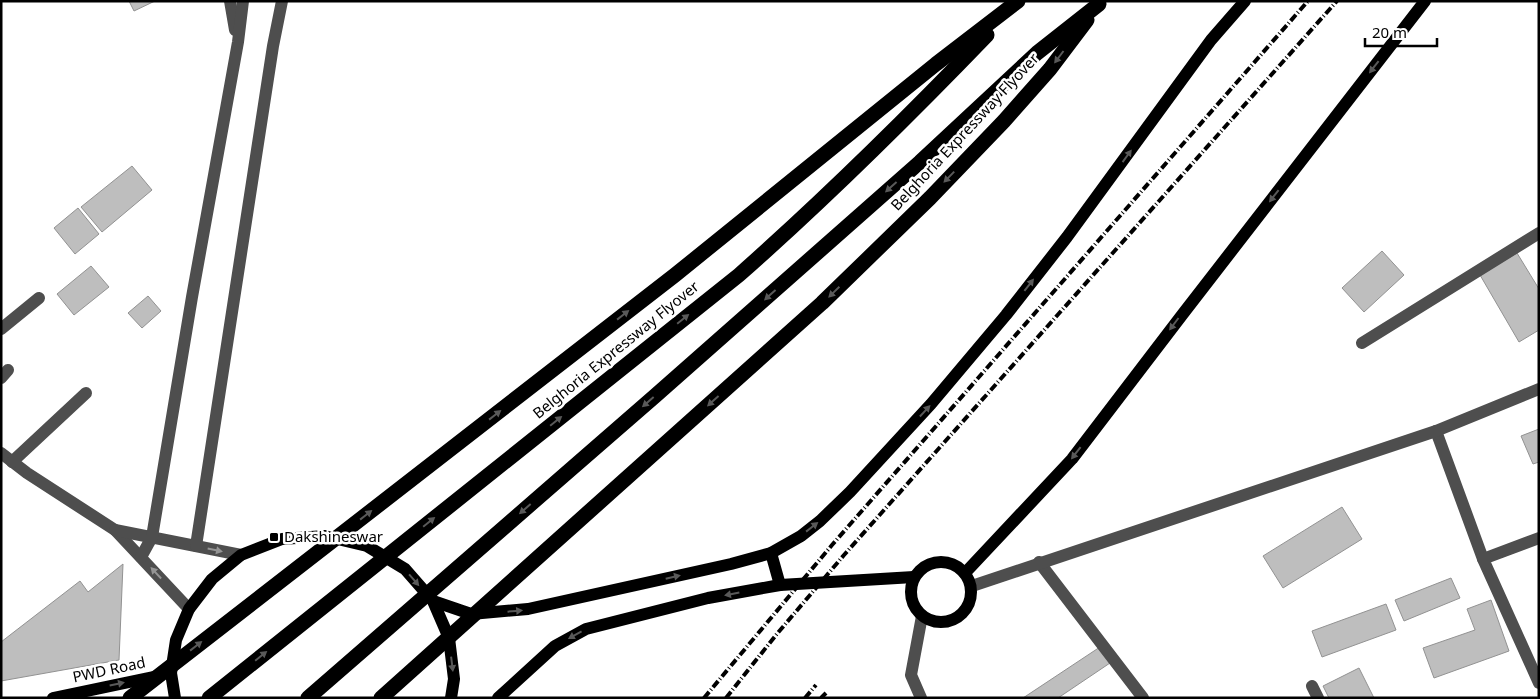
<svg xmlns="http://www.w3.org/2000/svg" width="1540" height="699" viewBox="0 0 1540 699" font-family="'Noto Sans',sans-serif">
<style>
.building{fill:#bebebe;stroke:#929292}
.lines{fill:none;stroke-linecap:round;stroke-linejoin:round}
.minor{stroke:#4e4e4e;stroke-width:12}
.major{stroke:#000;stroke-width:12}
.highway{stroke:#000;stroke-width:15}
.rail{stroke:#000;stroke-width:4;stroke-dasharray:8 2.5 1 2.5;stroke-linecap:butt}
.oneway{fill:#595959}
.oneway2{fill:#959595}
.poi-dot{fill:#000;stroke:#fff;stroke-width:2}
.labels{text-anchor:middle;stroke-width:5;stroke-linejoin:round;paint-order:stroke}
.street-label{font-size:15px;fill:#000;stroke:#fff}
.poi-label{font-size:15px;fill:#000;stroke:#fff;text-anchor:start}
</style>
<rect width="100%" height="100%" fill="#fff"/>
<!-- building -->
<g class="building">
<path d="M129,1H155L134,11Z"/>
<path d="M132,166L152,190L102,232L81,207Z"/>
<path d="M78,208L99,234L75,254L54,228Z"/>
<path d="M1382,251L1404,275L1364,312L1342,288Z"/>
<path d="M1517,253L1539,289V330L1519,342L1480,275Z"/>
<path d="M91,266L109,287L74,315L57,294Z"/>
<path d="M148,296L161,311L142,328L128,313Z"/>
<path d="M1539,429V462L1533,464L1521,436Z"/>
<path d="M1342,507L1362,539L1283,588L1263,556Z"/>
<path d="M123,564L119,660L1,681V642L80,581L88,592Z"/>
<path d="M1451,578L1460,598L1404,621L1395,600Z"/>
<path d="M1491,600L1509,651L1434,678L1423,648L1475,630L1467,609Z"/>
<path d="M1386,604L1396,630L1322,657L1312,631Z"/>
<path d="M1100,647L1110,663L1058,698H1023Z"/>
<path d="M1359,668L1374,698H1329L1323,686Z"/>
</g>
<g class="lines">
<!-- minor -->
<g class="minor">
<path d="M230,1L235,30"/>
<path d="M1,329L39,298"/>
<path d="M1362,343L1539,233"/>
<path d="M1,378L8,370"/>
<path d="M1436,431L1483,559"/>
<path d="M1,453L27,473L115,530L189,609"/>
<path d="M12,462L86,393"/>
<path d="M115,530L241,555"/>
<path d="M1539,538L1483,559L1539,683"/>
<path d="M196,546L273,46L282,1"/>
<path d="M141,557L152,537L192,297L238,42L243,1"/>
<path d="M1039,562L1143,698"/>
<path d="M972,586L1436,431L1539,389"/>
<path d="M1312,686L1318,698"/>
<path d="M921,698L911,675L922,616"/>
</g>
<!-- major -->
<g class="major">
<path d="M771,553L780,585"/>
<circle cx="941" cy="592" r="30"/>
<path d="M965,573L1072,459L1182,315L1425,1"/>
<path d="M433,601L471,614L528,609L731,564L771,553L801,536L820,521L850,492L931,404L1006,315L1067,237L1211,40L1245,1"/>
<path d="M53,698L158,676"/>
<path d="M175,698L171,673L176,640L189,609L212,579L241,555L282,539L325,536L367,546L405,569L433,601L449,638L454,679L451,698"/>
<path d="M498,698L555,646L586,629L708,598L780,585L914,577"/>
</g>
<!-- highway -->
<g class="highway">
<path d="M130,698L675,275L936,64L1018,1"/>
<path d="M209,698L739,275C825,199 907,118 987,35"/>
<path d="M308,698L655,396L920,162L1037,53L1099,4"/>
<path d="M381,698L822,303L930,198L1004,121L1050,69L1087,20"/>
</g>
<!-- rail -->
<g class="rail">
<path d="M704,698L832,545L1308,1"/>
<path d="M726,698L776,635L844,555L1337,1"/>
<path d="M805,698L816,685"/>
<path d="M821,698L826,693"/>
</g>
</g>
<!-- one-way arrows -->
<defs><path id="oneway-solid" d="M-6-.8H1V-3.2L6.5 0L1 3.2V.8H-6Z" transform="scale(1.25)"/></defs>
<g class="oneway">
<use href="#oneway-solid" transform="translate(1059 57) rotate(127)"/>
<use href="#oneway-solid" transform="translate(1374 67) rotate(128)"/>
<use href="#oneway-solid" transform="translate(1127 156) rotate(-54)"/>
<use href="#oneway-solid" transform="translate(949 177) rotate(134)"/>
<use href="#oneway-solid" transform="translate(891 187) rotate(138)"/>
<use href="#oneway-solid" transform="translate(1274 196) rotate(128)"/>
<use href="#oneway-solid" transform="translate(1029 285) rotate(-52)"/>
<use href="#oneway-solid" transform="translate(834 292) rotate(136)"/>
<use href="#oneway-solid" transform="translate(770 295) rotate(138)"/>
<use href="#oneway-solid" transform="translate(623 315) rotate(-38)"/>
<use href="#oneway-solid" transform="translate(683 319) rotate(-39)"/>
<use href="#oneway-solid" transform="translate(1174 324) rotate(127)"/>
<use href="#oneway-solid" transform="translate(713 401) rotate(138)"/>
<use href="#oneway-solid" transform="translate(648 402) rotate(139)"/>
<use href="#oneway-solid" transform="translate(925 411) rotate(-47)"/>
<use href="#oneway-solid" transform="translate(495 415) rotate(-38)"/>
<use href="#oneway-solid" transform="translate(556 421) rotate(-39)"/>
<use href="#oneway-solid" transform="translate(1076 453) rotate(128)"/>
<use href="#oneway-solid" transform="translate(525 509) rotate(139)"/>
<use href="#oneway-solid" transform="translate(366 515) rotate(-38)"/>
<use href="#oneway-solid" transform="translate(429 522) rotate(-39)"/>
<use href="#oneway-solid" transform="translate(812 527) rotate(-38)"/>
<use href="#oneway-solid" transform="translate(673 577) rotate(-13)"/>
<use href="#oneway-solid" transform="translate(414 580) rotate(49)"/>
<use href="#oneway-solid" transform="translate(732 594) rotate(169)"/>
<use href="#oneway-solid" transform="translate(515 611) rotate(-5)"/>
<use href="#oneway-solid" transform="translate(575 635) rotate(151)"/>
<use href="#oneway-solid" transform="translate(196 646) rotate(-38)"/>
<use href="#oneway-solid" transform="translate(261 656) rotate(-39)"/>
<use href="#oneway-solid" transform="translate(452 664) rotate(83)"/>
<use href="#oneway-solid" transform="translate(117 684) rotate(-12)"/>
</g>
<g class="oneway2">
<use href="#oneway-solid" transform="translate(215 550) rotate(12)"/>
<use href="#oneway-solid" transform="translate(156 573) rotate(-133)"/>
</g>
<!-- markers -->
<rect class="poi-dot" x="269" y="532" width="10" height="10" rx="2.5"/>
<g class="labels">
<!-- street labels -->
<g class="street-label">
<text transform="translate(965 132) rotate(-47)" y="5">Belghoria Expressway Flyover</text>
<text transform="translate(616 350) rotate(-39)" y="5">Belghoria Expressway Flyover</text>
<text transform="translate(109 670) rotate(-12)" y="5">PWD Road</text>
</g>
<!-- poi labels -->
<g class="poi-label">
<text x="284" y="542">Dakshineswar</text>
</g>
</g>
<!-- border -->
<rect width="1540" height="699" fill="none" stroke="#000000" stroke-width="5"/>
<!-- scale -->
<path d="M1365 38v8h72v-8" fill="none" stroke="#000000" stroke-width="2.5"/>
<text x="1372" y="38" font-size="15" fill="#000000" stroke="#ffffff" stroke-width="4" paint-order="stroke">20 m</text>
</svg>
